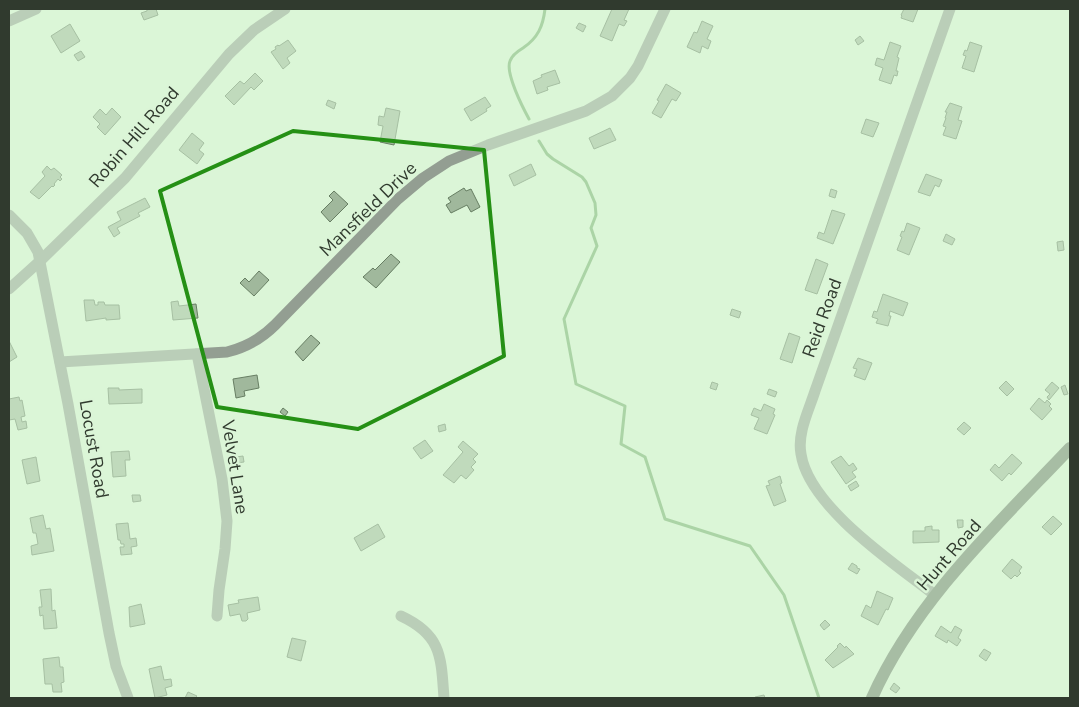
<svg xmlns="http://www.w3.org/2000/svg" width="1079" height="707" viewBox="0 0 1079 707" font-family="'Nunito Sans',sans-serif">
<style>
.lines{fill:none;stroke-linecap:round;stroke-linejoin:round}
.stream{stroke:#72ab6a;stroke-width:3}
.building{fill:#a0b89c;stroke:#677e63}
.street{stroke:#939e92;stroke-width:11}
.secondary{stroke:#697967;stroke-width:12}
.marked{fill:none;stroke:#259015;stroke-width:4;stroke-linejoin:round}
.labels{text-anchor:middle;stroke-width:5;stroke-linejoin:round;paint-order:stroke}
.street-label{font-size:18px;fill:#303a2e;stroke:#dbf5d7}
</style>
<rect width="100%" height="100%" fill="#dbf5d7"/>
<g class="lines">
<!-- stream -->
<g class="stream">
<path d="M529,119C523,108 505,73 510,61C512,55 518,51 523,48C538,38 543,26 545,9"/>
<path d="M539,141L547,154L553,159L582,177L586,182L595,203L596,215L591,228L597,246L564,319L576,384L625,406L621,444L645,457L665,519L750,546L784,595L819,698"/>
</g>
</g>
<!-- building -->
<g class="building">
<path d="M147,9H156L158,15L144,20L141,13L147,11Z"/>
<path d="M612,9H629L624,20L627,21L624,26L619,24L612,41L600,36Z"/>
<path d="M904,9H918L913,22L901,18L902,16L901,15Z"/>
<path d="M702,21L713,26L707,39L711,41L708,49L702,46L700,53L687,47L694,32L697,33Z"/>
<path d="M579,23L586,26L583,32L576,28Z"/>
<path d="M70,24L80,41L61,53L51,36Z"/>
<path d="M860,36L864,41L858,45L855,40Z"/>
<path d="M288,40L296,51L287,58L290,63L283,69L271,52L276,49L275,47L278,45L279,46Z"/>
<path d="M890,42L901,46L897,57L899,58L896,71H898L897,76L894,75L891,84L879,80L883,68L875,65L877,58L884,60Z"/>
<path d="M970,42L982,46L974,72L962,68L966,56L963,55L965,50L967,51Z"/>
<path d="M81,51L85,57L78,61L74,55Z"/>
<path d="M555,70L560,83L547,87L548,90L537,94L533,81L542,77L541,75Z"/>
<path d="M255,73L263,81L254,90L251,87L234,105L225,96L240,81L244,84Z"/>
<path d="M666,84L681,93L676,101L672,99L661,118L652,113L659,101L657,100Z"/>
<path d="M485,97L491,106L486,109L487,111L471,121L464,109Z"/>
<path d="M328,100L336,103L334,109L326,105Z"/>
<path d="M950,103L962,107L958,120L962,121L956,139L943,135L946,127L943,126L946,118H945L947,112H945Z"/>
<path d="M112,108L121,117L105,135L97,127L100,124L93,117L100,109L106,115Z"/>
<path d="M386,108L400,111L394,145L380,142L383,126L378,125L379,116L384,117Z"/>
<path d="M866,119L879,123L873,137L861,133Z"/>
<path d="M610,128L616,140L594,149L589,138Z"/>
<path d="M192,133L204,143L199,150L204,154L197,164L179,150Z"/>
<path d="M531,164L536,175L514,186L509,175Z"/>
<path d="M47,166L51,170L54,168L62,175L60,177L62,179L60,181L58,179L54,184L55,185L53,187L52,186L39,199L30,192L45,176L42,172Z"/>
<path d="M926,174L942,180L939,187L935,185L930,196L918,192Z"/>
<path d="M464,188L466,191L471,189L480,207L471,212L467,205L451,213L446,205L451,202L448,198Z"/>
<path d="M831,189L837,191L835,198L829,196Z"/>
<path d="M334,191L348,204L330,222L321,212L333,200L329,196Z"/>
<path d="M145,198L150,207L138,213L140,216L117,228L120,233L114,237L108,227L121,220L117,212Z"/>
<path d="M832,210L845,214L833,244L817,238L819,232L824,234Z"/>
<path d="M907,223L920,228L909,255L897,250L902,237L900,236L902,231L904,232Z"/>
<path d="M946,234L955,239L952,245L943,241Z"/>
<path d="M1063,241L1064,250L1058,251L1057,242Z"/>
<path d="M391,254L400,262L376,288L363,277L373,268L375,270Z"/>
<path d="M816,259L828,264L817,294L805,290Z"/>
<path d="M259,271L269,280L254,296L240,283L245,278L249,282Z"/>
<path d="M883,294L908,303L903,316L890,311L889,316H891L888,326L876,323L878,319L872,317L874,311L877,312Z"/>
<path d="M84,300H94L95,305H98V302H104L105,305H119L120,319L106,320V318L86,321Z"/>
<path d="M178,301L179,306L196,304L198,318L173,320L171,302Z"/>
<path d="M732,309L741,312L739,318L730,315Z"/>
<path d="M789,333L800,337L792,363L780,359Z"/>
<path d="M311,335L320,343L303,361L295,352Z"/>
<path d="M9,341L17,357L9,362Z"/>
<path d="M858,358L872,363L865,380L854,376L857,369L853,368Z"/>
<path d="M257,375L259,388L244,391L245,396L236,398L233,379Z"/>
<path d="M1006,381L1014,389L1007,396L999,388Z"/>
<path d="M712,382L718,384L716,390L710,388Z"/>
<path d="M1052,382L1059,388L1049,400L1047,397L1050,394L1045,390Z"/>
<path d="M1065,385L1068,394L1064,395L1061,387Z"/>
<path d="M108,388H119V390L142,389V403L109,404Z"/>
<path d="M769,389L777,392L775,397L767,394Z"/>
<path d="M19,397L20,401L22,400L25,416L21,417L22,422L26,421L27,428L18,430L15,419L9,420V399Z"/>
<path d="M1039,398L1045,403L1047,400L1051,404L1049,406L1052,409L1042,420L1030,409Z"/>
<path d="M764,404L775,409L773,414L775,415L767,434L754,429L759,418L751,415L754,408L761,411Z"/>
<path d="M283,408L288,412L285,416L280,412Z"/>
<path d="M964,422L971,428L964,435L957,429Z"/>
<path d="M445,424L446,430L439,432L438,426Z"/>
<path d="M425,440L433,451L421,459L413,448Z"/>
<path d="M463,441L478,454L473,459L476,462L471,467L474,470L466,479L461,475L454,483L443,475L463,452L458,447Z"/>
<path d="M129,451L130,460H125L126,476L113,477L111,452Z"/>
<path d="M1012,454L1022,463L1011,475L1009,473L1002,481L990,470L995,464L999,468Z"/>
<path d="M243,456L244,462L237,463L236,457Z"/>
<path d="M841,456L849,466L853,463L857,469L852,472L856,477L846,484L831,462Z"/>
<path d="M36,457L40,481L27,484L22,460Z"/>
<path d="M780,476L782,483L780,484L786,501L774,506L766,486L770,485L768,481Z"/>
<path d="M856,481L859,486L851,491L848,486Z"/>
<path d="M132,495H140L141,501L133,502Z"/>
<path d="M43,515L46,529L50,528L54,551L32,555L31,546L38,544L36,533H33L30,518Z"/>
<path d="M1053,516L1062,524L1051,535L1042,527Z"/>
<path d="M957,520H963V527L958,528Z"/>
<path d="M128,523L130,539L136,538L137,546L131,547L132,554L121,555L120,547H124V544H121L120,540H118L116,524Z"/>
<path d="M378,524L385,537L361,551L354,538Z"/>
<path d="M932,526V530H939V542L913,543V531H925V527Z"/>
<path d="M1012,559L1022,567L1019,571L1021,573L1017,577L1015,575L1011,579L1002,571Z"/>
<path d="M852,563L857,566V568L860,569L857,574L848,569Z"/>
<path d="M51,589L52,611L55,610L57,628L44,629L43,615L40,616L39,607H42L40,590Z"/>
<path d="M877,591L893,598L888,610L886,609L878,625L861,616L866,605L871,608Z"/>
<path d="M258,597L260,610L247,613L248,619L246,621H242L240,614L230,616L228,605L239,603L238,600Z"/>
<path d="M141,604L145,624L130,627L129,607Z"/>
<path d="M825,620L830,625L824,630L820,625Z"/>
<path d="M941,626L951,633L955,626L962,630L958,638L961,640L957,646L948,640L947,643L935,636Z"/>
<path d="M292,638L306,641L301,661L287,657Z"/>
<path d="M840,643L845,648L846,646L854,654L833,668L825,660L838,647L837,646Z"/>
<path d="M984,649L991,653L986,661L979,656Z"/>
<path d="M59,657L60,667H63L64,682L61,683L62,692H53L52,684H45L43,659Z"/>
<path d="M161,666L164,680L171,679L172,686L165,688L167,695L155,698L149,669Z"/>
<path d="M894,683L900,688L896,693L890,689Z"/>
<path d="M188,692L197,696L195,698H185Z"/>
<path d="M764,695L765,698H755V697Z"/>
</g>
<g class="lines">
<!-- street -->
<g class="street">
<path d="M9,21L36,9"/>
<path d="M9,215L27,233L38,252L68,404L109,633L116,666L128,698"/>
<path d="M9,289L40,261L125,178L229,54L254,30L285,9"/>
<path d="M197,354L222,479L227,521L225,549L219,590L217,616"/>
<path d="M60,362L227,352C247,347 261,339 275,325L398,199L423,178L449,161L488,145L586,111L612,96L630,78L638,66L665,9"/>
<path d="M935,595C895,564 809,507 801,454C797,433 809,410 815,391L950,9"/>
<path d="M401,616C442,635 441,657 444,698"/>
</g>
<!-- secondary -->
<path class="secondary" d="M872,698C915,601 998,524 1070,448"/>
</g>
<!-- marked area -->
<path d="M0 0H1079V707H0ZM293,131L484,150L504,356L358,429L217,407L160,191Z" fill="#dbf5d7" fill-opacity=".55" fill-rule="evenodd"/>
<path class="marked" d="M293,131L484,150L504,356L358,429L217,407L160,191Z"/>
<g class="labels">
<!-- street labels -->
<g class="street-label">
<text transform="translate(134 137) rotate(-49)" y="6">Robin Hill Road</text>
<text transform="translate(368 209) rotate(-44)" y="6">Mansfield Drive</text>
<text transform="translate(822 318) rotate(-70)" y="6">Reid Road</text>
<text transform="translate(94 449) rotate(80)" y="6">Locust Road</text>
<text transform="translate(235 467) rotate(81)" y="6">Velvet Lane</text>
<text transform="translate(949 555) rotate(-49)" y="6">Hunt Road</text>
</g>
</g>
<!-- border -->
<rect width="1079" height="707" fill="none" stroke="#303a2e" stroke-width="20"/>
</svg>
